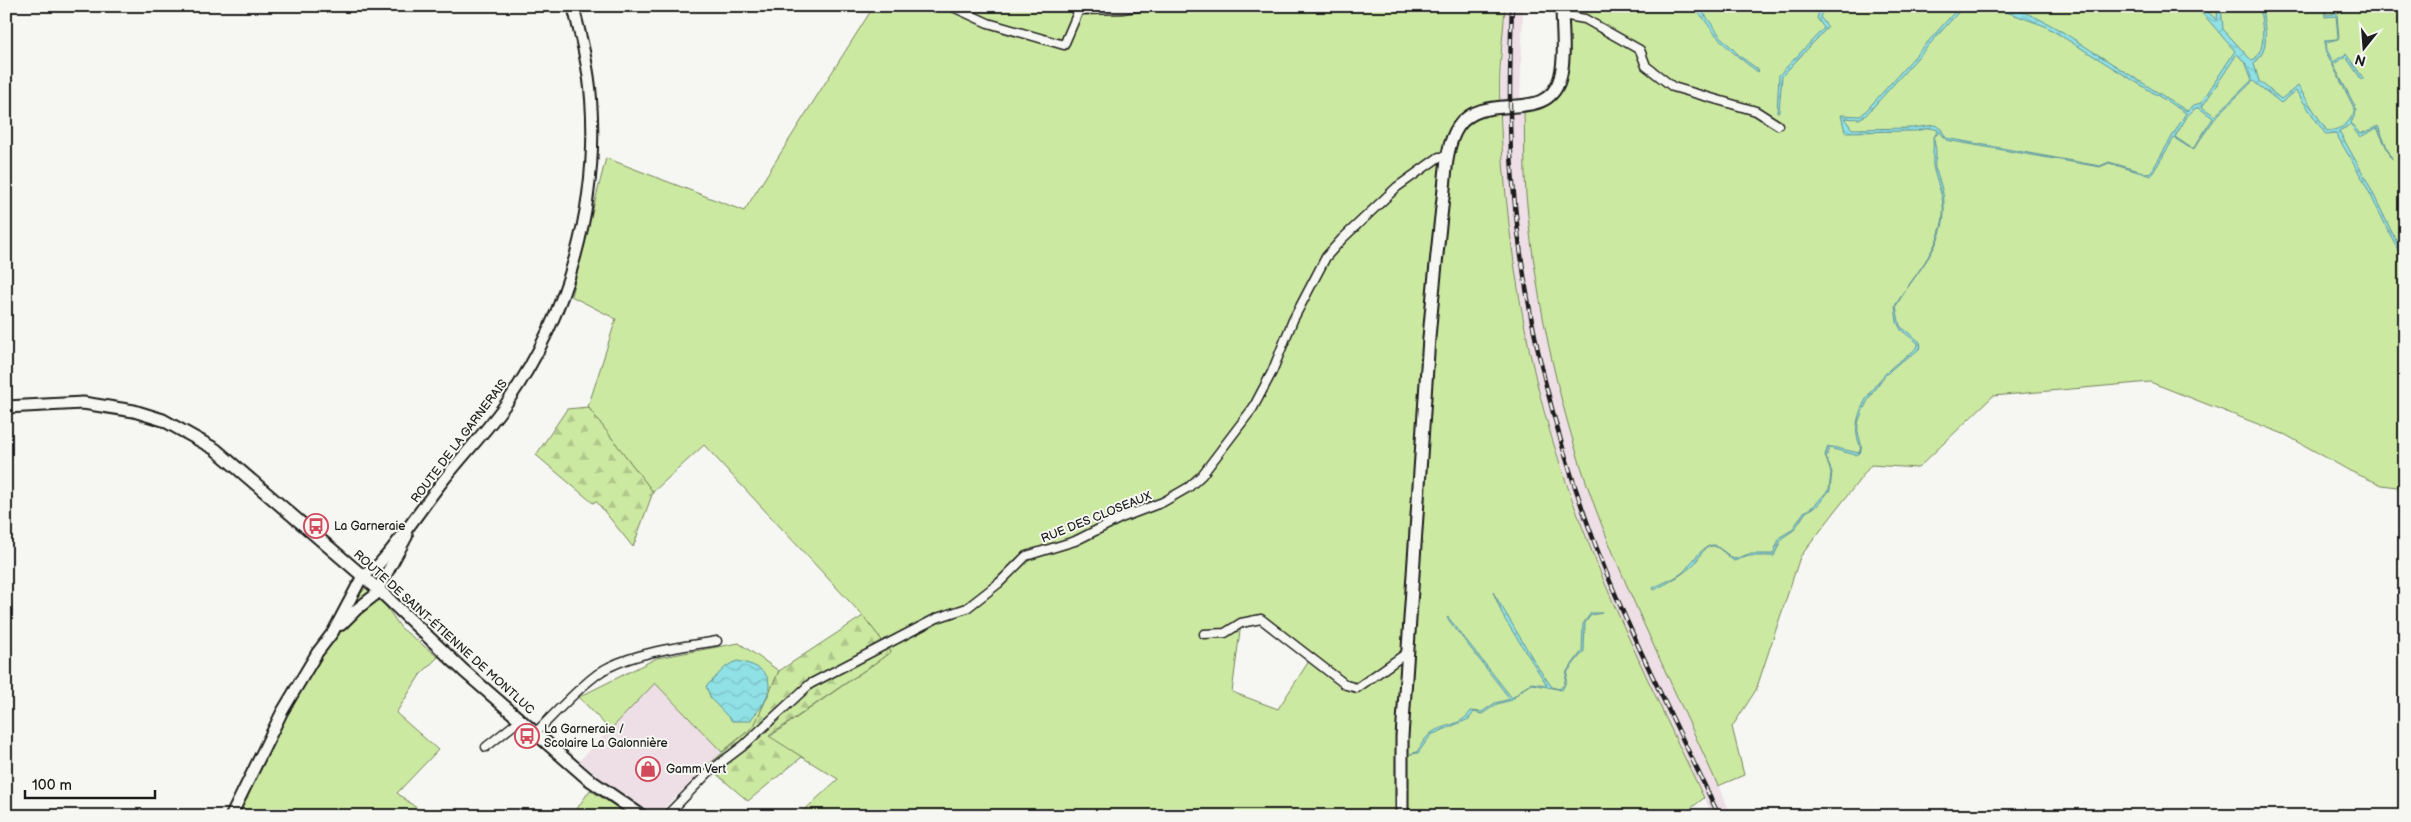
<svg xmlns="http://www.w3.org/2000/svg" width="2411" height="822" viewBox="0 0 2411 822" font-family="'Balsamiq Sans',sans-serif">
<style>
.built{fill:#eddfe5}
.grass{fill:#cce9a1;stroke:#74825e;fill-rule:evenodd}
.forest{fill:url(#forest-firs);stroke:#74825e}
.water{fill:url(#water-waves);stroke:#619295;fill-rule:evenodd}
.lines{fill:none;stroke-linecap:round;stroke-linejoin:round}
.minor-casing{stroke:#1c1c1c;stroke-width:11}
.tertiary-casing{stroke:#1c1c1c;stroke-width:14}
.secondary-casing{stroke:#1c1c1c;stroke-width:15}
.minor{stroke:#f6f6f2;stroke-width:8}
.tertiary{stroke:#f6f6f2;stroke-width:10}
.secondary{stroke:#f6f6f2;stroke-width:11}
.rail-casing{stroke:#1c1c1c;stroke-width:4.5}
.rail{stroke:#f6f6f2;stroke-width:2.5;stroke-dasharray:8;stroke-linecap:butt}
.labels{text-anchor:middle;stroke-width:4;stroke-linejoin:round;paint-order:stroke}
.street-label{font-size:12px;fill:#1c1c1c;stroke:#f6f6f2}
.poi-label{font-size:12px;fill:#1c1c1c;stroke:#f6f6f2;text-anchor:start}
</style>
<defs>
<pattern id="forest-firs" width="22" height="20" patternUnits="userSpaceOnUse" patternTransform="scale(1.25)"><rect width="22" height="20" fill="#cce9a1"/><path d="M5 1l3.5 6h-7zM16 11l3.5 6h-7z" fill="#afc78a"/></pattern>
<pattern id="water-waves" width="16" height="10" patternUnits="userSpaceOnUse" patternTransform="scale(1.25)"><rect width="16" height="10" fill="#8fe1e5"/><path d="M0 5q4-4 8 0t8 0" fill="none" stroke="#7bc0c4"/></pattern>
</defs>
<rect width="100%" height="100%" fill="#f6f6f2"/>
<filter id="ink" filterUnits="userSpaceOnUse"><feTurbulence type="fractalNoise" baseFrequency=".02" numOctaves="2"/><feDisplacementMap in="SourceGraphic" scale="10" xChannelSelector="R" yChannelSelector="G"/><feConvolveMatrix kernelMatrix="1 2 1 2 8 2 1 2 1" color-interpolation-filters="sRGB"/></filter>
<g filter="url(#ink)">
<!-- built -->
<g class="built">
<path d="M1505,6H1523L1520,100L1500,101Z"/>
<path d="M1501,112H1524L1526,194L1535,264L1577,454L1601,522L1630,590L1732,816H1713L1626,635L1584,530L1555,447L1530,355L1513,255L1505,188Z"/>
<path d="M655,683L722,752L659,813L646,812L579,761Z"/>
</g>
<!-- grass -->
<g class="grass">
<path d="M874,6H1505C1503,39 1498,73 1500,106C1503,189 1513,272 1530,353C1563,510 1636,655 1704,798L1681,816H798L838,779L769,737L891,652L863,616L704,445L653,492L588,407L616,319L571,296L606,158L744,211ZM1261,619L1311,658L1278,709L1232,692L1241,623Z"/>
<path d="M1562,6H2405V488L2382,485L2350,471L2286,435L2150,382L1993,396L1918,468L1871,465L1800,557L1756,690L1732,727L1744,775L1718,786C1679,699 1636,612 1601,523C1561,419 1536,306 1526,195C1524,167 1525,139 1524,112L1526,106L1556,88Z"/>
<path d="M370,583L401,628L438,657L420,675L396,713L438,750L397,793L427,816H231C269,737 311,647 370,583Z"/>
<path d="M739,643L779,671L754,726L722,752L655,683L610,730L579,697L657,658Z"/>
<path d="M590,790L631,816H572Z"/>
</g>
<!-- forest -->
<g class="forest">
<path d="M588,407L653,492L633,547L596,501L593,503L536,455L567,409Z"/>
<path d="M863,616L891,652L769,736L802,757L748,801L707,766L754,726L779,671Z"/>
</g>
<!-- water -->
<g class="water">
<path d="M1688,6H1693L1703,12L1721,37L1741,57L1759,70L1758,72C1743,61 1729,50 1717,36C1704,22 1706,16 1688,6Z"/>
<path d="M1821,6H1825L1820,17L1828,27L1782,76L1779,112H1777L1779,75L1824,28L1817,18Z"/>
<path d="M1960,6H1964L1866,115L1859,119L1844,118L1852,129L1912,128L1935,125L1941,129L1946,138L2100,166L2109,162L2150,174L2186,113L2045,26L1990,6C2029,6 2065,34 2097,54C2127,73 2157,92 2187,111L2194,105L2201,103L2235,51C2221,36 2210,20 2194,6H2201L2217,20L2218,6H2221L2223,29L2252,61C2269,48 2261,25 2260,6H2262C2264,29 2272,47 2254,64L2259,81L2281,99L2298,86L2327,131C2343,129 2349,124 2355,110L2325,50V40L2337,39L2338,37L2336,16L2325,17L2324,6L2327,15L2337,13L2339,39L2326,42L2327,50L2333,62L2346,54L2364,79H2361L2346,57L2333,64L2357,110L2351,123L2360,134L2378,126L2392,159L2377,128L2360,137L2350,125L2339,131L2366,179L2405,259V264L2362,178L2336,134L2326,135L2296,91L2281,103L2253,81L2216,117L2193,150L2174,138L2151,176L2109,163L2100,167L1946,140L1940,132L1934,137C1934,143 1936,147 1936,152C1936,158 1934,162 1935,168C1939,180 1944,191 1944,204C1947,246 1914,273 1896,306L1900,326L1920,342L1921,347C1915,354 1906,358 1899,363C1880,378 1868,397 1859,420C1854,434 1865,443 1860,453L1856,455L1829,448L1826,458L1832,472L1830,490L1817,506L1806,512L1794,530L1782,538L1774,556H1749L1734,561C1728,557 1718,545 1712,546C1702,547 1699,560 1693,565C1681,576 1668,583 1654,590L1653,588C1662,583 1674,579 1682,573C1691,565 1702,544 1715,545L1734,559L1749,554H1773L1780,537L1792,530L1804,512L1815,505L1829,489L1831,473L1825,455L1828,446L1859,453L1861,447C1846,421 1872,386 1891,368C1899,360 1911,355 1918,346V343L1901,330L1897,322L1895,306C1912,277 1940,250 1943,215C1945,197 1936,182 1933,166C1932,158 1934,148 1933,139L1938,130L1931,128L1915,131L1845,132L1841,115L1860,116L1864,113ZM2237,54L2246,64L2252,80L2215,116L2202,107ZM2199,108L2213,118L2193,149L2175,137L2188,115L2196,108Z"/>
<path d="M1493,592L1539,669L1552,687L1559,689L1564,685L1567,671L1582,651L1583,624L1591,613H1602L1591,615L1585,623L1584,651L1568,671L1566,682L1562,690L1533,684L1522,689L1512,700L1497,704L1482,714L1474,712L1469,719L1431,735L1418,753L1410,754L1417,752C1421,745 1425,738 1431,733C1446,723 1460,727 1471,711L1482,712L1495,703L1510,699L1447,618L1448,617L1512,698L1531,683L1547,685L1504,618Z"/>
<path d="M737,661C761,665 778,676 764,703C761,709 754,714 750,721H732L711,699L706,686C718,677 722,666 737,661Z"/>
</g>
<g class="lines">
<defs>
<g id="minor">
<path d="M951,6L988,23L1064,45L1079,10L1122,9L1144,6"/>
<path d="M1562,15L1585,19L1640,50L1646,66L1673,87L1756,111L1778,125"/>
<path d="M1204,634L1225,633L1241,623L1261,619L1346,685L1357,688L1408,652"/>
<path d="M535,733C553,716 589,676 609,667C642,651 681,647 717,641"/>
<path d="M486,747L520,720"/>
<path d="M666,816L710,771L743,746L810,684L937,618L967,608L999,583L1026,556L1075,541L1121,518L1163,502L1189,487L1202,475L1253,408L1272,372L1293,320L1326,257L1342,239L1397,187L1439,157H1448"/>
</g>
<g id="tertiary">
<path d="M341,625L357,609L375,595L407,536"/>
<path d="M231,816L282,712L317,653L333,632L362,577L379,564L391,550C410,526 427,501 446,477C466,452 489,428 508,401C568,314 599,205 591,99C589,68 581,37 573,6"/>
</g>
<g id="secondary">
<path d="M6,407L83,403L134,411L163,420L215,449L379,590L464,671L587,778L642,816"/>
<path d="M1402,816V737L1429,338C1433,291 1438,244 1443,198C1446,175 1445,147 1458,127C1484,89 1547,126 1560,78C1566,56 1562,29 1562,6"/>
</g>
</defs>
<!-- minor casing -->
<use href="#minor" class="minor-casing"/>
<!-- tertiary casing -->
<use href="#tertiary" class="tertiary-casing"/>
<!-- secondary casing -->
<use href="#secondary" class="secondary-casing"/>
<!-- minor -->
<use href="#minor" class="minor"/>
<!-- tertiary -->
<use href="#tertiary" class="tertiary"/>
<!-- secondary -->
<use href="#secondary" class="secondary"/>
<defs>
<path id="rail" d="M1512,6C1510,56 1509,105 1511,155C1519,291 1549,422 1597,549C1632,640 1678,727 1719,816"/>
</defs>
<!-- rail casing -->
<use href="#rail" class="rail-casing"/>
<!-- rail -->
<use href="#rail" class="rail"/>
</g>
</g>
<!-- icons -->
<defs>
<symbol id="bus-ring" viewBox="-11 -11 22 22"><circle r="9.5" fill="#f6f6f2" stroke="#d1495b" stroke-width="1.5"/><path d="M-5-6H5V4H4V6H2V4H-2V6H-4V4H-5ZM-3.5-4V0h7V-4ZM-3.5 1.2v1.5H-2V1.2ZM2 1.2v1.5H3.5V1.2Z" fill="#d1495b"/></symbol>
<symbol id="shop-ring" viewBox="-11 -11 22 22"><circle r="9.5" fill="#f6f6f2" stroke="#d1495b" stroke-width="1.5"/><path d="M-5-2.5h2.3a2.7 3.5 0 0 1 5.4 0H5L5.5 6h-11ZM-1.5-2.5h3a1.5 2.3 0 0 0-3 0Z" fill="#d1495b"/></symbol>
</defs>
<g fill-rule="evenodd">
<use href="#bus-ring" x="302" y="512" width="28" height="28"/>
<use href="#bus-ring" x="513" y="722" width="28" height="28"/>
<use href="#shop-ring" x="634" y="755" width="28" height="28"/>
</g>
<g class="labels">
<!-- street labels -->
<g class="street-label">
<text transform="translate(459 441) rotate(-53)" y="4">ROUTE DE LA GARNERAIS</text>
<text transform="translate(1096 517) rotate(-22)" y="4">RUE DES CLOSEAUX</text>
<text transform="translate(444 632) rotate(42)" y="4">ROUTE DE SAINT-ÉTIENNE DE MONTLUC</text>
</g>
<!-- poi labels -->
<g class="poi-label">
<text x="334" y="530">La Garneraie</text>
<text x="544" y="733">La Garneraie /<tspan x="544" dy="14">Scolaire La Galonnière</tspan></text>
<text x="666" y="773">Gamm Vert</text>
</g>
</g>
<!-- margin -->
<rect width="2411" height="822" fill="none" stroke="#f6f6f2" stroke-width="25"/>
<rect x="12" y="12" width="2386" height="797" fill="none" stroke="#1c1c1c" stroke-width="2" filter="url(#ink)"/>
<!-- north arrow -->
<g transform="translate(2364 48) rotate(197)" stroke="#f6f6f2" stroke-width="4" paint-order="stroke">
<path d="M0-4L9 19L0 12L-9 19Z" fill="#1c1c1c"/>
<text y="-8" font-size="14" font-weight="bold" text-anchor="middle" fill="#1c1c1c">N</text>
</g>
<!-- scale -->
<path d="M25 790v8h130v-8" fill="none" stroke="#1c1c1c" stroke-width="2.5"/>
<text x="32" y="790" font-size="15" fill="#1c1c1c" stroke="#f6f6f2" stroke-width="4" paint-order="stroke">100 m</text>
</svg>
